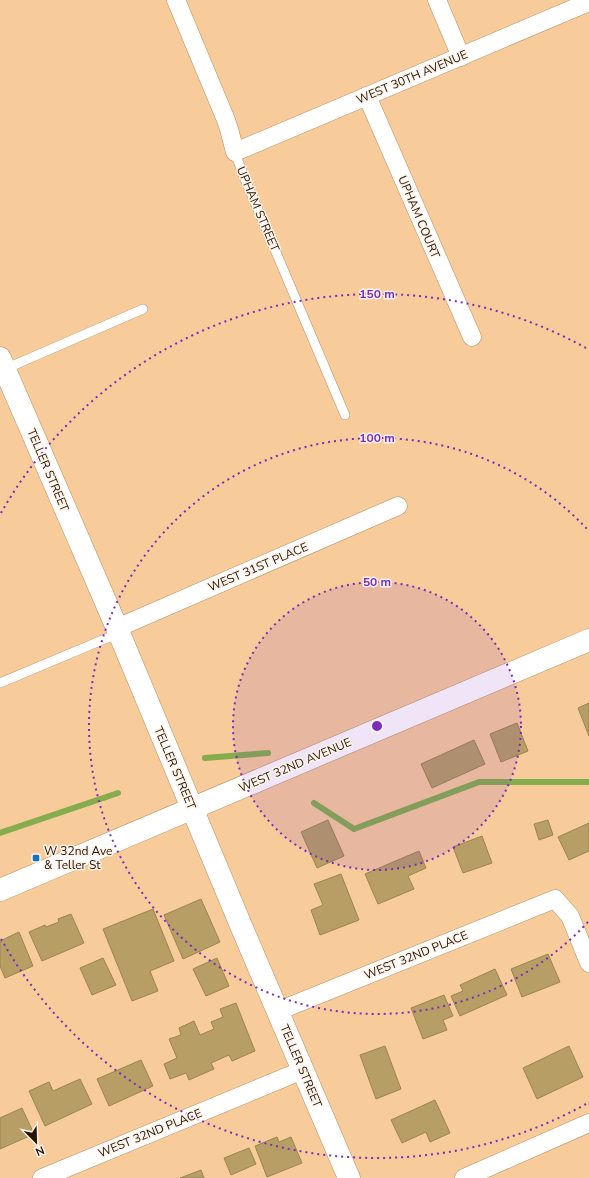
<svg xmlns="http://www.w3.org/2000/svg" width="589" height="1178" viewBox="0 0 589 1178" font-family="'Nunito Sans',sans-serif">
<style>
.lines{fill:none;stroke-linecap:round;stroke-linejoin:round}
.stream{stroke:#85ad4d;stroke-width:6}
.building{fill:#b69e65;stroke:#9b854c}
.service-casing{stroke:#b98f60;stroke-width:10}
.minor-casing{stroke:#b98f60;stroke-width:19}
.tertiary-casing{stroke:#b98f60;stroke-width:23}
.service{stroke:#fff;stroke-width:9}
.minor{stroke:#fff;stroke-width:18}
.tertiary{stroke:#fff;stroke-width:22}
.ring{fill:none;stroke:#7b2cbf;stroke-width:2;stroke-dasharray:2 4}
.poi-dot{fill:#1176c2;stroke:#fdf3ea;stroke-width:1.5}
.labels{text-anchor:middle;stroke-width:3;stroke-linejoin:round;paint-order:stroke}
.street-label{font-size:12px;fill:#251503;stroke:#fdf3ea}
.poi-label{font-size:12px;fill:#251503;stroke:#fdf3ea;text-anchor:start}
.centre{fill:#7b2cbf;stroke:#fdf3ea;stroke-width:2}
.ring-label{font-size:12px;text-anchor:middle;font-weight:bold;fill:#7b2cbf;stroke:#fdf3ea;stroke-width:3;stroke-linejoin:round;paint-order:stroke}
</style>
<rect width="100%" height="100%" fill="#f8cb9b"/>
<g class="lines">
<!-- stream -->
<g class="stream">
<path d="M205,758L268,753"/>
<path d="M314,803L354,829L479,782H589"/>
<path d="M0,833L118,793"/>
</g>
</g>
<!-- building -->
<g class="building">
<path d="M589,703V736L578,708Z"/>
<path d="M517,723L528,751L501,762L490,734Z"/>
<path d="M474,740L485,764L432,788L421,764Z"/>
<path d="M328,820L344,856L317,868L301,832Z"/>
<path d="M548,820L553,835L539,840L534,824Z"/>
<path d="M589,823V851L569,860L558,837Z"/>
<path d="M482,836L492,863L463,873L453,847Z"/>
<path d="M419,851L426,868L408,876L414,889L378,904L365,874Z"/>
<path d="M341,874L359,920L320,935L311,910L323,905L314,884Z"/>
<path d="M201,899L220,942L183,959L164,915Z"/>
<path d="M153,909L174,961L150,971L158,991L132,1001L103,929Z"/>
<path d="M71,914L84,943L42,961L29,932L45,925L46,927L59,922L58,919Z"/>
<path d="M19,932L33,966L5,978L0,966V941Z"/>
<path d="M548,954L560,982L522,997L511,969Z"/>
<path d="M103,958L116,985L92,995L80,968Z"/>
<path d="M217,958L229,986L206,996L193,969Z"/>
<path d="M495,969L507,995L460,1016L451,996L463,991L460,985Z"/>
<path d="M444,995L453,1016L443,1020L447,1030L423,1039L411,1008Z"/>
<path d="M236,1003L255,1051L232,1061L229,1055L211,1063L214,1069L189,1080L186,1073L170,1079L164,1064L177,1058L169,1039L181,1035L179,1028L194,1021L200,1035L214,1029L211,1022L223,1017L220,1009Z"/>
<path d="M385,1046L401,1089L376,1099L360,1055Z"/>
<path d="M569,1046L583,1077L537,1099L523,1068Z"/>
<path d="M141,1060L153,1086L109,1106L97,1079Z"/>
<path d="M80,1079L92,1104L45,1126L29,1091L49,1082L53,1091Z"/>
<path d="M435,1100L450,1133L430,1142L426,1132L402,1143L391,1120Z"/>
<path d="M22,1108L34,1134L0,1149V1118Z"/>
<path d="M277,1137L279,1142L291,1137L302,1163L267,1177L255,1146Z"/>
<path d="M249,1148L256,1164L231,1175L224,1158Z"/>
<path d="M201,1170L204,1178H180Z"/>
</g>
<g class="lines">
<defs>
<g id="service">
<path d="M235,152L242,172L345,415"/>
<path d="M5,369L143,309"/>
<path d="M0,683L119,633"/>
</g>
<g id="minor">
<path d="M176,0L226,120L229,129L235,152L589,2"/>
<path d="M437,0L461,57"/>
<path d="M367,96L472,337"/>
<path d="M117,628L398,506"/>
<path d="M278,1011L555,899L570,916L589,963"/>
<path d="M42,1178L303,1070"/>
<path d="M464,1178L589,1123"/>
</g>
<g id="tertiary">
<path d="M0,358L117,628L242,928L349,1178"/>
<path d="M0,890L589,640"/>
</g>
</defs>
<!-- service casing -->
<use href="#service" class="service-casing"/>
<!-- minor casing -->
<use href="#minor" class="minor-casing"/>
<!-- tertiary casing -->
<use href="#tertiary" class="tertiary-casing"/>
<!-- service -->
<use href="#service" class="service"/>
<!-- minor -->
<use href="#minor" class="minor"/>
<!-- tertiary -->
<use href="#tertiary" class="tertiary"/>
</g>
<!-- distance rings -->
<circle cx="377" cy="726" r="144" fill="#7b2cbf" fill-opacity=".12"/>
<g class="ring">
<circle cx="377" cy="726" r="144"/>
<path d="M588 922A288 288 0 1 1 588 530"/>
<path d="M586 1104A432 432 0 0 1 1 939M1 513A432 432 0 0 1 586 348"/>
</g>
<!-- markers -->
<rect class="poi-dot" x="32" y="854" width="8" height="8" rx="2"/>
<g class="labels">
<!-- street labels -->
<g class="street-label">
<text transform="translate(412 77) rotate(-23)" y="4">WEST 30TH AVENUE</text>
<text transform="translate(258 209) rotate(67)" y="4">UPHAM STREET</text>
<text transform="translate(419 217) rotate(67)" y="4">UPHAM COURT</text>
<text transform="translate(48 470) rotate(67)" y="4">TELLER STREET</text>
<text transform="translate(258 567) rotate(-23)" y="4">WEST 31ST PLACE</text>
<text transform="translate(295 765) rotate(-23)" y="4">WEST 32ND AVENUE</text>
<text transform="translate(175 768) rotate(67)" y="4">TELLER STREET</text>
<text transform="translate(416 955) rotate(-22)" y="4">WEST 32ND PLACE</text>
<text transform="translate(301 1066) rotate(67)" y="4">TELLER STREET</text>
<text transform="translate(150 1133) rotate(-22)" y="4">WEST 32ND PLACE</text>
</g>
<!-- poi labels -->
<g class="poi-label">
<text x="44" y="855">W 32nd Ave<tspan x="44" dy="14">&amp; Teller St</tspan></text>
</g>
</g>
<circle cx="377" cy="726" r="6" class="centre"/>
<g class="ring-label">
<text x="377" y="298">150 m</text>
<text x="377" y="442">100 m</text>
<text x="377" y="586">50 m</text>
</g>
<!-- north arrow -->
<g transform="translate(36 1142) rotate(157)" stroke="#fdf3ea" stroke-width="3" paint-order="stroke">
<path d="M0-3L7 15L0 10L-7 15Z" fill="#251503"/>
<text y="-6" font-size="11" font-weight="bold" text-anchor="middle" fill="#251503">N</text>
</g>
</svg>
